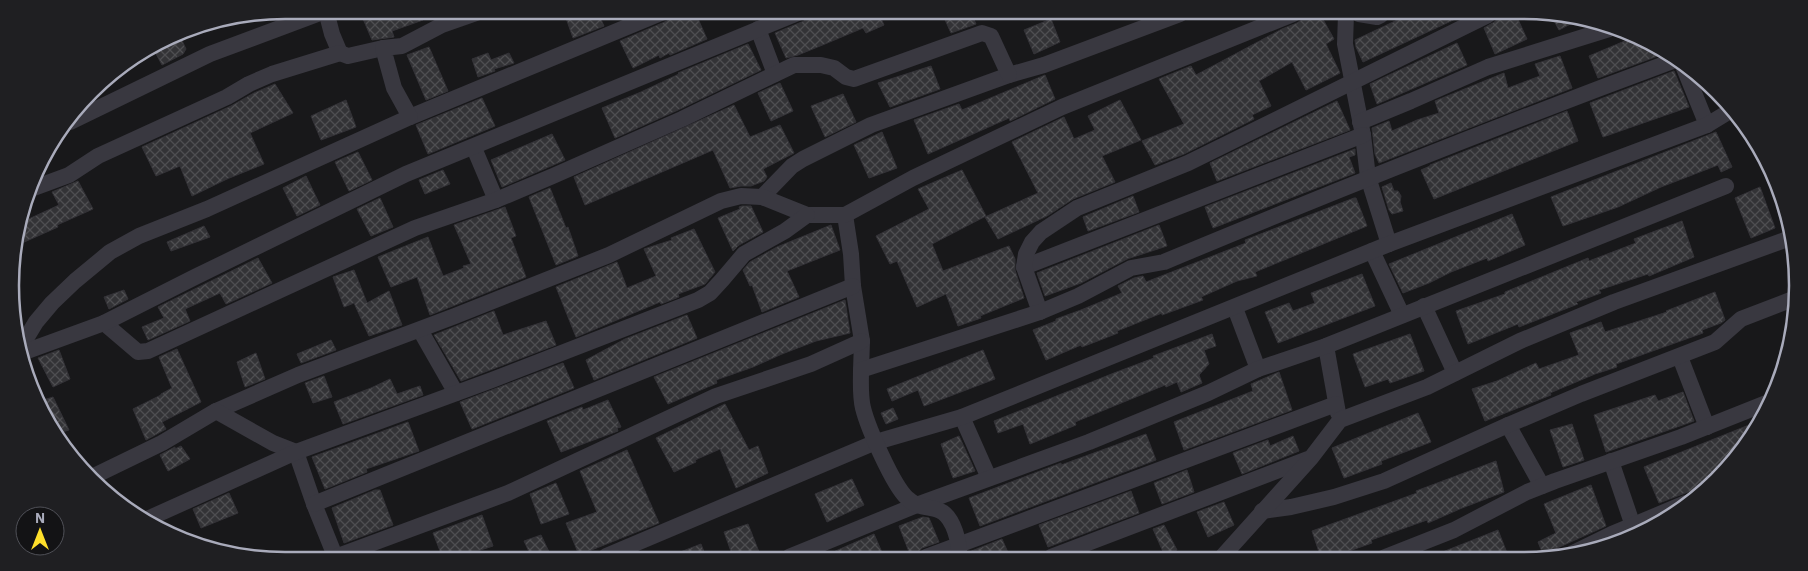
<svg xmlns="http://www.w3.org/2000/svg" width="1808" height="571" viewBox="0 0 1808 571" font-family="'IBM Plex Sans',sans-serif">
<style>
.building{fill:url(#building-cross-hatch);stroke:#333237}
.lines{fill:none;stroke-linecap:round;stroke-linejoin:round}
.minor{stroke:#393840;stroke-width:16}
.rim{fill:none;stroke:#a9abbb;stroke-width:2.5}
</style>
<defs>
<pattern id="building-cross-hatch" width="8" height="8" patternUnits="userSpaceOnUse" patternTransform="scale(1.25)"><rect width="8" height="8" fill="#333336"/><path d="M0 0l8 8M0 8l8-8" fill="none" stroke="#4e4e51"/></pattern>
</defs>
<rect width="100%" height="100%" fill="#18181a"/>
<!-- building -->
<g class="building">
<path d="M367,10L420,11L423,20L392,31L394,37L372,40L361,14Z"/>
<path d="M577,11H597L604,26L573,38L565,15Z"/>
<path d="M673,12H695L707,39L670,55L669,53L660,58L659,55L633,68L620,41L667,21L671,18Z"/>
<path d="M810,12H878L884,25L866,33L863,28L825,44L798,55L786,58L775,33L804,21L808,18Z"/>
<path d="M942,13H971L976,24L951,33Z"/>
<path d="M1310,14H1320L1334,39L1326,44L1340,73L1306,90L1292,62L1259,81L1271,106L1252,115L1254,119L1184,154L1155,165L1142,141L1184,124L1159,79L1191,66L1196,75L1282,29L1297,23Z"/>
<path d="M1408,15H1464L1363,62L1356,47L1355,40Z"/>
<path d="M1498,15H1516L1527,39L1495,54L1484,28L1496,21Z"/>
<path d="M1551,15H1577L1582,18L1559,30Z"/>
<path d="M1051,19L1060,42L1034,54L1024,30Z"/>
<path d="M178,32L186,49L183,54L162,65L153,48Z"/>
<path d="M1632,38L1666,53L1598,78L1589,56Z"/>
<path d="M1457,43L1467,65L1377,104L1370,84Z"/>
<path d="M748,44L761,70L678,110L615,138L602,108L641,92L679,74L678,73Z"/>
<path d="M429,47L448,91L426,100L407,55Z"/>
<path d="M488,53L491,60L509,53L514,63L494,69L495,71L478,77L472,59Z"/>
<path d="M1560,56L1572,88L1379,163L1375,154L1372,128L1389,121L1392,131L1417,120L1439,113L1435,101L1504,73L1508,88L1540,76L1535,64Z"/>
<path d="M931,66L940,89L890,107L878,83Z"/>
<path d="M1674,71L1689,107L1603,137L1590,103Z"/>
<path d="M1045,75L1055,99L1010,121L1009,118L928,154L914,120L959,104L962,110Z"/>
<path d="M780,83L793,111L771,121L758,93Z"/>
<path d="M275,84L293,113L250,133L264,164L227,179L192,196L180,166L156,176L142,147L231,106L254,93Z"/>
<path d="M843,94L856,122L825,137L811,106Z"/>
<path d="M482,98L495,126L428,154L416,125Z"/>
<path d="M346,100L356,127L321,140L311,116Z"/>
<path d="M1120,100L1141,140L1102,156L1115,182L1073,199L1047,216L998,239L985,217L1038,193L1012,142L1064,117L1074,139L1095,130L1088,116Z"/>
<path d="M1337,101L1350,130L1217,181L1210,163Z"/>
<path d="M734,105L750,137L780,125L794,153L763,169L767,177L764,181L751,186H741L730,188L713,150L585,205L574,177Z"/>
<path d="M1567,111L1578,141L1434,199L1421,170L1430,166V165Z"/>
<path d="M882,132L897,168L869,178L854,145Z"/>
<path d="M1716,132L1732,167L1721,172L1718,165L1661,187L1618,207L1563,226L1551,197Z"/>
<path d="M552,134L565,160L502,187L491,160Z"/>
<path d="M1355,149V155L1349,157L1355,173L1213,228L1205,207Z"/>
<path d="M358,152L372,180L349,191L335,162Z"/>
<path d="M443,170L450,184L425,194L419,180Z"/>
<path d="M962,170L986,216L932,244L943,271L1009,246L1015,259V270L1024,298L980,316L981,318L958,326L946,294L917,307L897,261L890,264L876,236L929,209L918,189Z"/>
<path d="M306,176L320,205L297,216L283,188Z"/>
<path d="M78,181L93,209L57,225L58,227L22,243L17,234L20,223L59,205L52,192Z"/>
<path d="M1391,183L1394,191H1398L1401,196L1400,202L1403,211L1392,214L1389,210L1382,187Z"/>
<path d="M1760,187L1775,228L1751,238L1735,198Z"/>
<path d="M550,188L566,228L568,227L578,256L556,265L529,197Z"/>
<path d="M1133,196L1139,212L1088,231L1083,217Z"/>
<path d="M380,198L393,227L371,236L357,209Z"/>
<path d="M1354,198H1356L1367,226L1255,272L1257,276L1237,281L1201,297L1203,300L1162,315V313L1117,331L1118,333L1095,342L1082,347L1081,345L1046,360L1033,330L1056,321V319L1081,310L1122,293L1118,286L1134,278L1143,276L1146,282L1246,243L1245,240Z"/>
<path d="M742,206H751L763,232L739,245L733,251L718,218L740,209L739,207Z"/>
<path d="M505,207L516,236L511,238L526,277L430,315L417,277L391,287L378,257L428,237L443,276L464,268L463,266L471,264L454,225Z"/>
<path d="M1512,214L1525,245L1488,261L1487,258L1451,272L1429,283L1403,293L1389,264Z"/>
<path d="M1682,221L1694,257L1649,276L1648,274L1599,290L1601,293L1576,302L1578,304L1519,327L1518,324L1468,344L1456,311L1505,294V292L1588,258L1589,261L1636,243L1634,239Z"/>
<path d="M831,225L840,250L787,271L799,297L762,312L752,285L750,286L743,270L750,262L777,247Z"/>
<path d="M1159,225L1167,246L1127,259L1081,283L1045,296L1037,273Z"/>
<path d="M204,226L210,237L171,251L167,242Z"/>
<path d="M694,229L715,272L705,284L678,294L679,297L661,304L660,302L576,337L556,287L617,262L627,288L656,276L644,249L672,240L671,238Z"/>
<path d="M258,258L272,283L226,304L220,293L185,309L190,321L148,340L142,327L164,318L158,307Z"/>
<path d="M354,270L367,303L389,291L402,325L369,336L354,303L344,307L333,277Z"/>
<path d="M1362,274L1375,306L1278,343L1265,312L1289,303L1293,311L1315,303L1311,293Z"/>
<path d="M124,290L128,299L109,309L104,297Z"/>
<path d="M1715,292L1725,320L1721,323L1702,330L1703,333L1616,364L1617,367L1595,374L1550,393L1551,395L1485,421L1472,389L1497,381L1536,363L1539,369L1579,355L1570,333L1601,322L1605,332L1667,312L1666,311Z"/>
<path d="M845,300L850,333L816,341L782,354L753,367L716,380L717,383L668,404L654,377Z"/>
<path d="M494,311L503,335L546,321L556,345L461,381L434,335Z"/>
<path d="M687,315L697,338L594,380L586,360L625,339Z"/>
<path d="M1212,334L1216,346L1204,350L1209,364L1199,375L1202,383L1181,392L1177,382L1166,387L1165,385L1075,422L1076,425L1030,444L1023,424L998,433L994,421L1114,373L1154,358L1153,356Z"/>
<path d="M1410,334L1424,371L1390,383L1388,379L1365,387L1353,354Z"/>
<path d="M331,340L336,350L301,363L297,354Z"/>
<path d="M177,349L201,402L162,422L166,429L146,440L133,409L161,395V394L172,388L159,357Z"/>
<path d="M59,350L70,379L53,387L38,358Z"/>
<path d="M983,350L995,379L924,406L918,390L892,401L887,389Z"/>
<path d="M256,353L265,379L245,387L237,362Z"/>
<path d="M563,363L574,388L472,429L460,402Z"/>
<path d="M1279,372L1292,410L1184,450L1174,422L1253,391L1251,384Z"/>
<path d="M324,376L332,397L313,403L305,383Z"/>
<path d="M390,379L397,394L420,386L423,395L343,424L334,402L371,388Z"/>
<path d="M1683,392L1694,421L1606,452L1594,415L1655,395L1658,401Z"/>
<path d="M53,397L69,430L55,434L40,401Z"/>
<path d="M608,400L621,427L617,428L618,431L561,452L547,421L582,407L583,410Z"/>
<path d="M725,404L749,450L758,446L768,473L736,488L720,449L695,460L696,462L674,472L656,438Z"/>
<path d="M893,408L898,419L886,424L881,413Z"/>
<path d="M1418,413L1431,442L1381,461L1382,464L1344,478L1332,448Z"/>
<path d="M408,422L419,451L366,469L367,472L325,489L312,457Z"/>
<path d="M1572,424L1584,460L1563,467L1550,430Z"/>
<path d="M1749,425L1753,434L1717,481L1659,503L1644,467Z"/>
<path d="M1146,434L1156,460L980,526L969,498L1061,463V465Z"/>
<path d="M959,436L975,471L953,478L941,444Z"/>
<path d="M1293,436L1299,451L1242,474L1233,453L1268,440L1270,446Z"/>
<path d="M181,446L190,459L168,471L160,455L175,447V449Z"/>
<path d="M627,450L659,523L579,555L566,523L597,512L580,471Z"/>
<path d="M1496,461L1504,492L1462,508L1428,523L1427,520L1371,540L1372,543L1329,558H1321L1312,531L1417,493L1416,491Z"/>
<path d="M1187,470L1194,492L1162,504L1154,483Z"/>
<path d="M852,479L864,505L827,522L815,494Z"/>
<path d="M556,483L569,514L541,524L530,494Z"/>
<path d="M1591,485L1606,526L1555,549L1558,557L1545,559L1538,542L1556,533L1544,504Z"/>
<path d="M375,490H380L393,525L344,543L332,508Z"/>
<path d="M1131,491L1139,513L1048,547L1039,525Z"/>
<path d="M229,493L238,513L201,528L193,509Z"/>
<path d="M1224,502L1234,525L1208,537L1197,512Z"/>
<path d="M482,515L493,546L462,556H442L433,533Z"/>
<path d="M923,517L929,518L939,542L922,548L916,555L911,557L899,526Z"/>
<path d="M748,524L761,557H733L724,532Z"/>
<path d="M1164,525L1177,550L1164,554L1153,529Z"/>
<path d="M1498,530L1509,558H1430V557Z"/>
<path d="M874,534L884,557H822Z"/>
<path d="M541,535L551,556H531L524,541Z"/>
<path d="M1002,539L1010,557H969V552Z"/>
<path d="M701,544L706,557H670V556Z"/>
</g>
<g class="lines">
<!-- minor -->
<g class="minor">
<path d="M326,11L332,34L340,53"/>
<path d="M1346,14L1345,44L1363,135L1368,177L1389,244"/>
<path d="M1359,14L1377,17L1381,15"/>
<path d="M758,29L775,74"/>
<path d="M1682,63L1707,125"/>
<path d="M410,117L663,12"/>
<path d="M70,122L210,54L328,10"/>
<path d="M1360,122L1411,101L1488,67L1609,29"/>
<path d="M474,148L496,200"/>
<path d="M31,189L69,175L98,156L227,97L249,84L272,74L340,53L348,56L383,48"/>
<path d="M762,197L792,166L803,159L871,125L1009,75L1044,65L1180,14"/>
<path d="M845,215L851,254L853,286L862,341L861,370"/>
<path d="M1372,251L1402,315"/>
<path d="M1024,267L1363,135"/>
<path d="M1424,306L1455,373"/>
<path d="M1235,308L1258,369"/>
<path d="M1040,312L1024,267L1026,254L1032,242L1041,232L1077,208L1188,163L1488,15"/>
<path d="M104,323L138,352L148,351L415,228L496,200L553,176L682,119L794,65H821L834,68L846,77L854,79L982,33L991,36L1009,75"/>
<path d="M420,330L456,393"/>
<path d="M1326,346L1338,413"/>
<path d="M19,350L36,322L52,303L75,281L110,252L139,236L207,209L410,117L394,88L383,48L402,46L442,25L482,11"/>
<path d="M19,354L104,323L195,277L406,174L800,12"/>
<path d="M1680,357L1707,427"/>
<path d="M216,411L298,375L455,316L609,255L721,201L741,196L762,197L807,215H845L913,178L1062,107L1293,14"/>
<path d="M962,417L989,478"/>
<path d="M1508,425L1542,486"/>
<path d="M1611,461L1633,526"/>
<path d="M94,476L162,443L216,411L273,443L296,452L314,504L335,556"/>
<path d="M314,504L853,286"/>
<path d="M1262,511L1291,507L1334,497L1384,481L1508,425L1581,394L1715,342L1741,319L1793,299"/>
<path d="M145,520L296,452L492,380L698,300L710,293L722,280L744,254L785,231L807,215"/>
<path d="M1569,555L1612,534L1686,503"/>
<path d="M338,556L508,493L716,396L811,364L862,341"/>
<path d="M606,556L876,442L962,417L1389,244L1707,125L1730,111"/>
<path d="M789,557L919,504L1089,442L1208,393L1258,369L1326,346L1726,186"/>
<path d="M926,557L1336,404"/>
<path d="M959,557C960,547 958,540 955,531C943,497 925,516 907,498C893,485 868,428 863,408C860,396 861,382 861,370L1040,312L1078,296L1131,268L1164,262C1334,191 1505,123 1678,59"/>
<path d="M1051,557L1308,459"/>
<path d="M1221,558L1311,458L1340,420L1427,387L1520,341L1614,302L1793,237"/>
<path d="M1383,558L1454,530L1527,492L1555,481L1681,437L1769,402"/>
</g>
</g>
<!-- crop -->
<path d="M0 0H1808V571H0ZM285 19H1523A266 266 0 0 1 1789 285V286A266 266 0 0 1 1523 552H285A266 266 0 0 1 19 286V285A266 266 0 0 1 285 19Z" fill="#1f1f22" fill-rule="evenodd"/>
<path class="rim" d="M285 19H1523A266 266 0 0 1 1789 285V286A266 266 0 0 1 1523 552H285A266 266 0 0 1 19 286V285A266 266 0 0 1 285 19Z"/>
<!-- north arrow -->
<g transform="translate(40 531)"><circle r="24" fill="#131315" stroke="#4f5057"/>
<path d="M0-4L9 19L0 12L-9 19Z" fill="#ffe02b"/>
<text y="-8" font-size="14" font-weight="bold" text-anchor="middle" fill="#a9abbb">N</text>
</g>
</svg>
